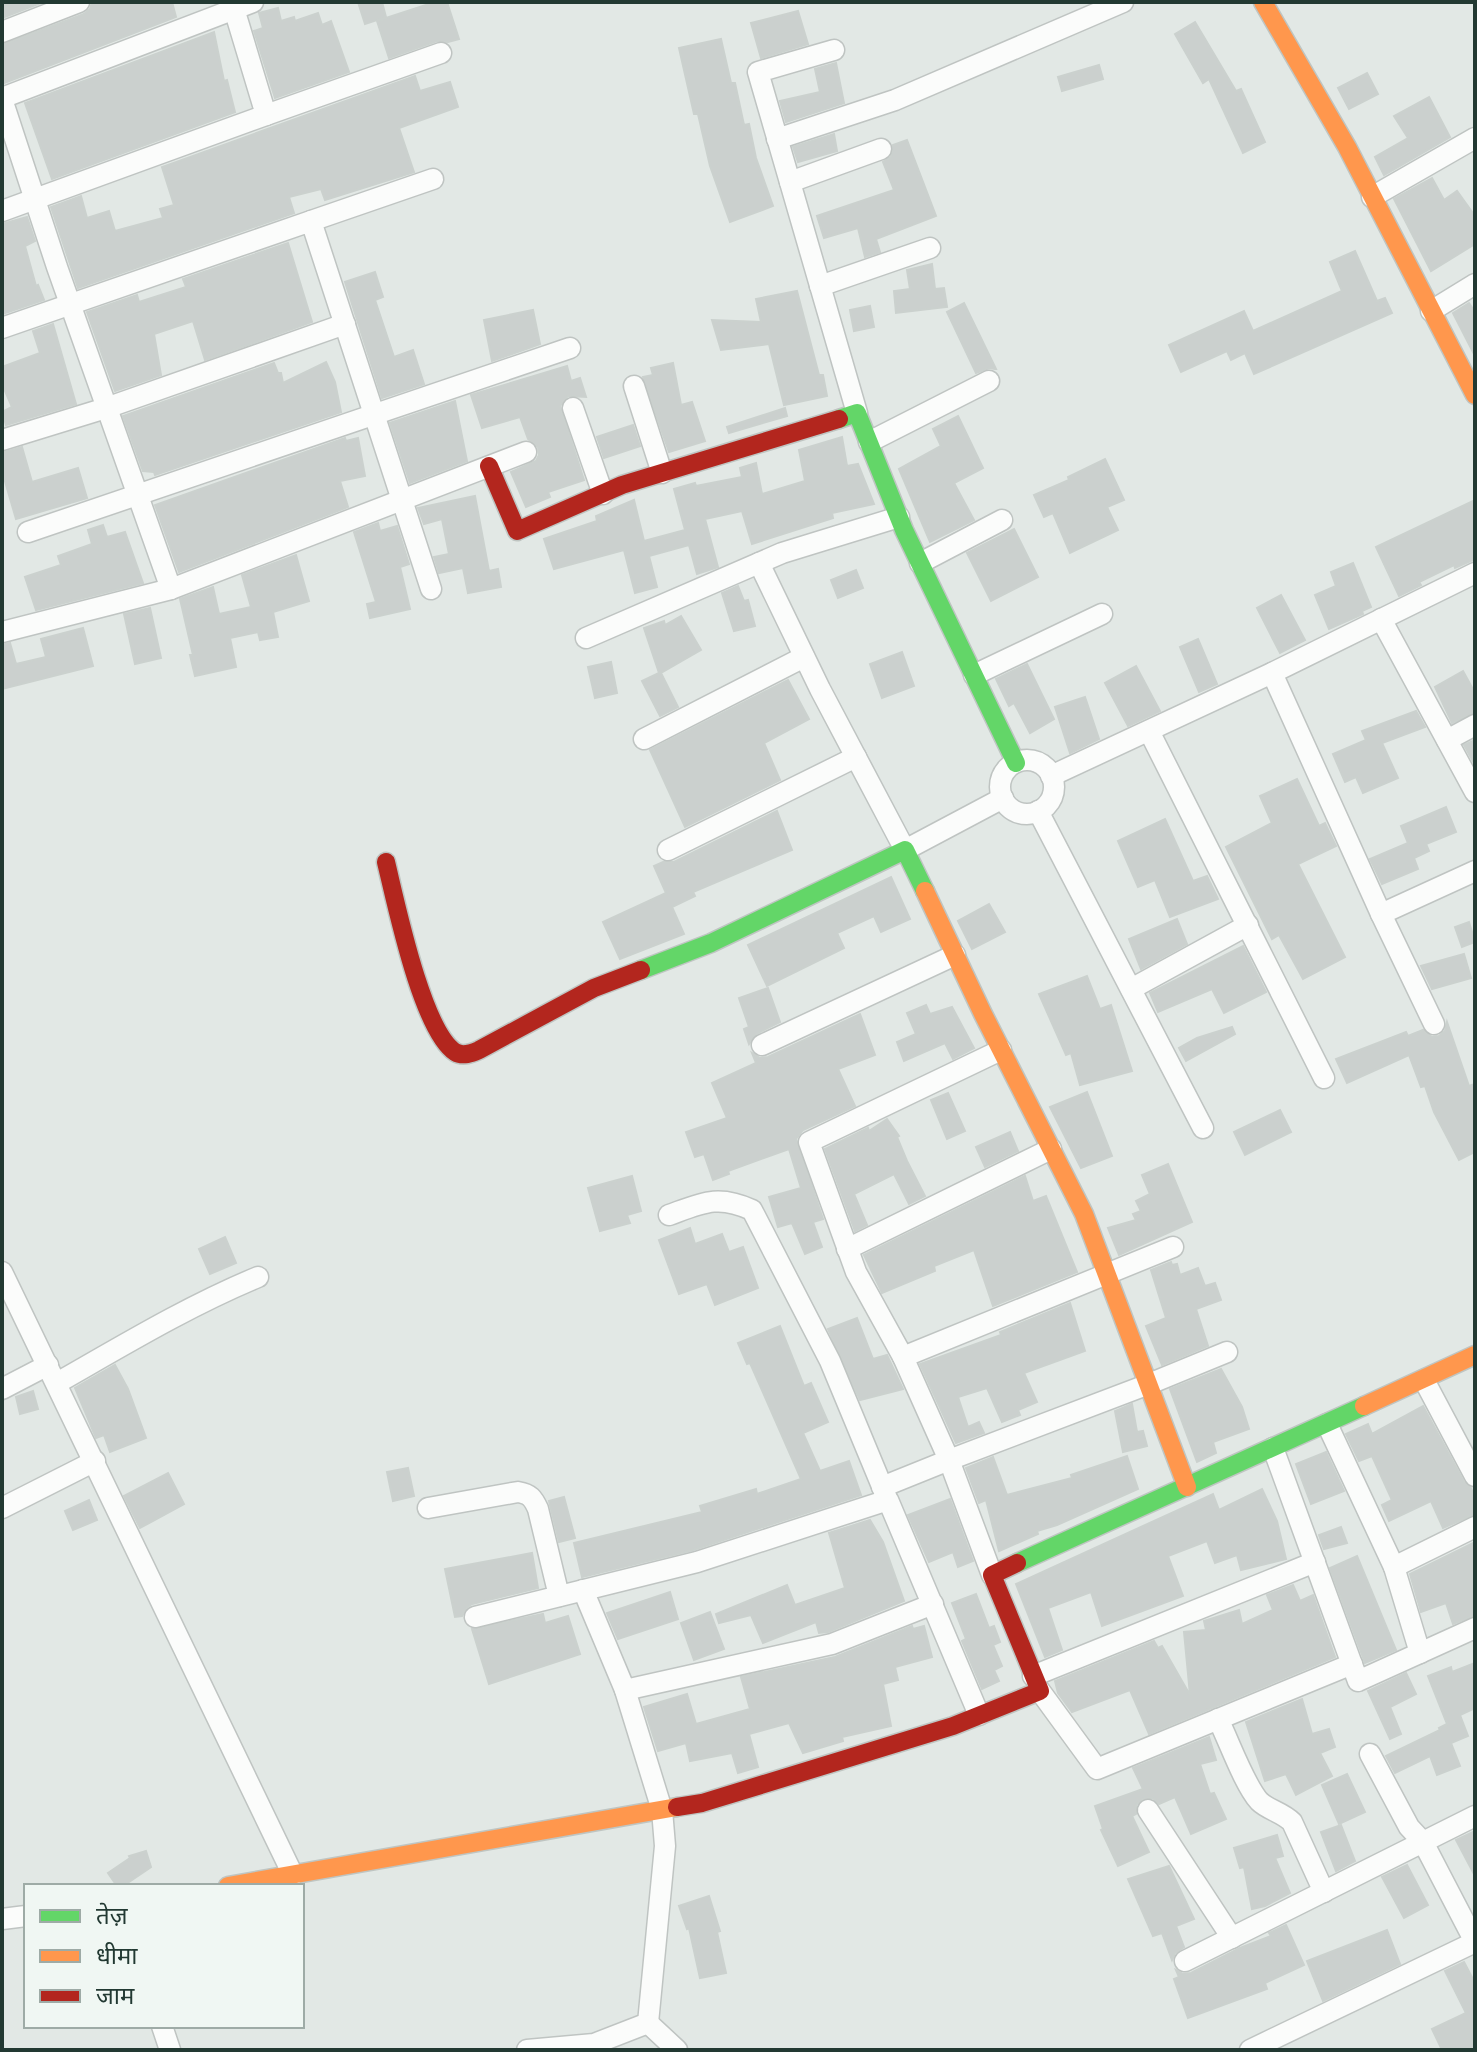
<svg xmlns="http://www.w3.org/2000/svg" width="1477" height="2052" viewBox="0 0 1477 2052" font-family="'Varela Round','Noto Sans Devanagari',sans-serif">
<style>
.building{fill:#cbd0ce;stroke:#cbd1ce;stroke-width:2}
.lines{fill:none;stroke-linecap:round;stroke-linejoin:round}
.street-casing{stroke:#bfc4c2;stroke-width:23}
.fast-casing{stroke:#bfc5c2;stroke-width:21}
.slow-casing{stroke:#bfc5c2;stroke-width:21}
.jam-casing{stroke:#bfc5c2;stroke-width:21}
.street{stroke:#fbfcfb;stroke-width:20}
.fast{stroke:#63d668;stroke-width:18}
.slow{stroke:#ff974d;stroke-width:18}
.jam{stroke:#b3261e;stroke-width:18}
</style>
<rect width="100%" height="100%" fill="#e2e8e5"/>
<!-- building -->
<g class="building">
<path d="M2,2H43L2,18Z"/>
<path d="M92,2H172L176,17L4,83L2,45L84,14L90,9Z"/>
<path d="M358,2H382L386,17L365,24Z"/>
<path d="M435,2H447L459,39L448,42L437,41L389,58L377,21Z"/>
<path d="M278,8L281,21L294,17L295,21L318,13L322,25L331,21L349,72L275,98L254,31L263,28L259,13Z"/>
<path d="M798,11L808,44L761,58L751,23Z"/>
<path d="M1195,22L1236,91L1241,89L1265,142L1243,153L1209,79L1203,83L1175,34Z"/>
<path d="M214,32L224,81L227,80L235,112L52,179L25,103Z"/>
<path d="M721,39L731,83H735L744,125L749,124L756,158L773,206L730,222L710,166L698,114H694L679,48Z"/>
<path d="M836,63L844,103L786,122L780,101L820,92L815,69Z"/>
<path d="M1099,65L1103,79L1062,91L1058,77Z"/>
<path d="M1367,73L1378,94L1349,109L1338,88Z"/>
<path d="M415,76L420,91L450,82L458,107L399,128L414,172L325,200L321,189L289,197L294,213L78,288L51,207L81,196L87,218L109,211L115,231L163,218L160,209L174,205L162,167Z"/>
<path d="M1429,97L1450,137L1384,175L1375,157L1408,138L1394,116Z"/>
<path d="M834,134L837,151L798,162L793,147Z"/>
<path d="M907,140L936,216L876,239L880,252L865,257L858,228L824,238L817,216L894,190L883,162L891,157L893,145Z"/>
<path d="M1432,178L1444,200L1457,191L1475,216V244L1431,271L1394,199Z"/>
<path d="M27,217L35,241L25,246L36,286L38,285L44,300L2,314V224Z"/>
<path d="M288,243L312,322L205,360L193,321L154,334L161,375L115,391L87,312L137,295L139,302L186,287L183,279Z"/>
<path d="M1355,251L1377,301L1385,298L1392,313L1254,374L1245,353L1231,360L1227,351L1181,372L1169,345L1244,311L1253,331L1342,291L1330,262Z"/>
<path d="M932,264L935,289L944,288L947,307L896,313L894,291L910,289L907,270Z"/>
<path d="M375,272L383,297L375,300L394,357L413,350L424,384L382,398L345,282Z"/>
<path d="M797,291L819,375H823L827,396L784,405L769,344L721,350L712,320L761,322L756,299Z"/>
<path d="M964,303L996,369H995L989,368L976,373L947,312Z"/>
<path d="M1469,303L1475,312V356L1453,313Z"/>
<path d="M870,306L874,327L854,331L850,310Z"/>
<path d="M533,310L540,344L492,361L484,320Z"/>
<path d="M53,324L76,404L6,425L2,412L12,407L2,384V367L40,353L33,331Z"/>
<path d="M326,362L335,382L341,412L155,475L154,472L143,471L123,416L274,363L278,373H281L283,383Z"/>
<path d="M673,363L681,405L692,402L705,441L669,452L643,377L653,375L651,368Z"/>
<path d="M567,366L571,381L580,378L586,397L568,396L560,406L584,480L548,492L550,497L526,507L511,472L536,461L539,455L538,447L528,439L520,417L482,428L471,395Z"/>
<path d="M455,401L467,461L410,483L390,423Z"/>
<path d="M785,408L787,416L729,433L727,427Z"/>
<path d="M958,416L983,468L954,483L974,520L930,542L899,469L941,446L933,429Z"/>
<path d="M633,425L640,446L604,458L597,437Z"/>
<path d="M842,437L847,466L858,464L874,504L832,513L833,518L752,544L742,511L705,519L718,567L697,574L689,545L649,556L657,587L635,593L624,550L554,569L544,539L597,521L596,516L634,500L644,541L685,530L674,489L695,483L696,486L742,477L740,468L756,463L762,494L805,481L799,450Z"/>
<path d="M345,438L346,441L358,438L365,476L340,481L348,507L179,572L155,505Z"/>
<path d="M22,447L32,482L78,468L87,498L16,519L2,471V453Z"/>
<path d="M1105,459L1124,500L1107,507L1118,530L1070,553L1053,513L1044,517L1034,495L1069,480L1068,477Z"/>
<path d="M475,496L489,571L498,569L501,587L468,593L463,568L439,573L434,557L449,554L442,519L424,524L418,508Z"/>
<path d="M1475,500V559L1455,568L1454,565L1419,582L1421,585L1399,596L1376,547Z"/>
<path d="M378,523L380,531L397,526L409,564L400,567L410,609L370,618L367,604L376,602L354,532Z"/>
<path d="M103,525L107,537L125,532L143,583L36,610L25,577L61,565L58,556L92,544L88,530Z"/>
<path d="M1014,529L1038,577L991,601L967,553Z"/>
<path d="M296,555L309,601L273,612L278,637L260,640L258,632L230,638L236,667L195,676L190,655H193L180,599L213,587L219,614L251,607L242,575Z"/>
<path d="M1353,563L1371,607L1362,611L1363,614L1329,629L1315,595L1336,586L1331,572Z"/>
<path d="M856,570L863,588L838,598L831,580Z"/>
<path d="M738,586L744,601L748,600L755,626L734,631L722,593Z"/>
<path d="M1281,595L1305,640L1280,653L1257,608Z"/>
<path d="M150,608L161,658L135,664L124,614Z"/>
<path d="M681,616L701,650L661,673L678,707L660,716L642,681L659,673L644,628L664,621L665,625Z"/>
<path d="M83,628L93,666L2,689V645L10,643L16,664L46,657L41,639Z"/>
<path d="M1198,639L1217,684L1199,692L1180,647Z"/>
<path d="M902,652L914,686L882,698L870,664Z"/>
<path d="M611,662L617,693L595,698L588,667Z"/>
<path d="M1027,664L1054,719L1030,733L1014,703L1009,706L996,679Z"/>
<path d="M1136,666L1160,711L1128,726L1105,683Z"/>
<path d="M1463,671L1475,693V712L1452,723L1435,687Z"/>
<path d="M788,680L809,719L764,743L780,780L685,827L650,750Z"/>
<path d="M1085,697L1099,739L1070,753L1055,707Z"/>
<path d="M1416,711L1425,727L1382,743L1398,778L1363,793L1356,777L1345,782L1333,754L1366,740L1362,731Z"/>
<path d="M1475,740V765L1464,745Z"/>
<path d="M1297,779L1319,826L1325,823L1336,846L1298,864L1345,957L1303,979L1279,935L1272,939L1226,847L1272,823L1260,796Z"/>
<path d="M1446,807L1456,832L1426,844L1429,851L1414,858L1418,869L1382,884L1370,859L1408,843L1401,826Z"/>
<path d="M777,811L792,850L693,892L695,896L672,907L684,934L620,959L603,922L666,893L654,866L663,862H674Z"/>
<path d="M1165,819L1193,881L1207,876L1218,899L1170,917L1155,880L1138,887L1118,841Z"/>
<path d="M891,877L910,919L881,932L874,916L837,933L844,948L767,986L748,945Z"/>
<path d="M989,904L1005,932L972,949L958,921Z"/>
<path d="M1177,919L1187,944L1141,969L1129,939Z"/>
<path d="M1469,922L1475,942L1462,947L1455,927Z"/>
<path d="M1243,946L1266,992L1224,1013L1212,989L1158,1012L1150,993Z"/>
<path d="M1464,954L1471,978L1432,989L1421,966Z"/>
<path d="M1087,976L1100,1009L1111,1005L1132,1071L1080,1085L1071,1053L1066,1055L1039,994Z"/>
<path d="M768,988L780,1022L756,1034L749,1044L744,1029L749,1027L739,998Z"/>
<path d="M926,1005L930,1014L952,1007L974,1048L953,1059L945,1043L904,1061L897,1042L916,1034L907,1013Z"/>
<path d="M860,1014L875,1055L838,1069L855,1106L803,1130L796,1139L823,1219L813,1222L822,1247L805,1254L792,1223L778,1227L769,1197L801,1188L789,1149L728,1171L729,1174L713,1180L704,1154L695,1157L686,1132L727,1118L712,1083L756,1063L752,1053L760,1058L768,1057Z"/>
<path d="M1447,1022L1469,1086L1475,1084V1152L1459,1160L1434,1112L1425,1086L1421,1087L1409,1055L1347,1083L1336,1059L1406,1032L1408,1036L1423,1030L1432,1037L1439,1036L1445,1031Z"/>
<path d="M1232,1027L1235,1034L1186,1061L1179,1048L1197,1038Z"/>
<path d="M1087,1092L1112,1156L1081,1168L1050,1107Z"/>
<path d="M948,1093L965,1131L947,1139L931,1100Z"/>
<path d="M1280,1110L1291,1132L1245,1155L1234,1132Z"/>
<path d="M887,1119L899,1136L897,1137L907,1161L925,1196L909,1204L894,1174L854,1194L867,1225L855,1231L825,1149L868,1128L869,1131Z"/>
<path d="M1010,1132L1018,1151L985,1167L976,1147Z"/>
<path d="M1168,1164L1192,1222L1119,1255L1108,1228L1136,1220L1133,1214L1141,1211L1136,1201L1150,1194L1142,1175Z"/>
<path d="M632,1176L641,1211L627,1215L630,1223L600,1231L588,1188Z"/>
<path d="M1025,1176L1033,1201L1046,1196L1077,1272L993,1306L974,1250L934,1266L935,1271L882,1293L864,1255Z"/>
<path d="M690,1228L695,1244L722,1234L729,1252L743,1247L758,1288L715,1305L707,1284L679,1294L659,1240Z"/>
<path d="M225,1237L236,1263L210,1274L199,1249Z"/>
<path d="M1171,1262L1172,1265L1177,1264L1180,1275L1198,1268L1205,1286L1215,1283L1221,1300L1196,1309L1208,1346L1162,1365L1146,1326L1166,1318L1151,1270Z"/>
<path d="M1070,1303L1085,1351L1024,1373L1037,1402L1018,1410L1020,1415L1002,1422L987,1388L958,1397L968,1427L979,1422L984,1433L956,1443L920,1364L1001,1335L1000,1332Z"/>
<path d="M857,1318L873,1359L887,1355L903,1389L860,1400L828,1329Z"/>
<path d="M780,1326L804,1386L811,1383L828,1422L803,1433L820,1471L849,1461L861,1495L693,1550L582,1577L574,1543L702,1512L700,1506L756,1489L757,1494L801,1479L750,1363L747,1364L738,1343Z"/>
<path d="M115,1365L128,1389L146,1438L110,1452L104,1435L96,1438L75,1388Z"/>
<path d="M1221,1369L1242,1407L1249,1429L1213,1442L1216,1453L1197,1462L1170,1389Z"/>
<path d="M33,1391L38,1409L20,1414L16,1397Z"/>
<path d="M1132,1404L1137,1432L1143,1431L1147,1446L1123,1452L1115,1411Z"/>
<path d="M1423,1406L1464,1482L1471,1488L1475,1497V1514L1443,1528L1431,1501L1389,1521L1382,1505L1392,1500L1372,1456L1359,1461L1346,1434L1368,1424L1372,1434Z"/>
<path d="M1326,1452L1344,1491L1311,1504L1296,1464Z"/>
<path d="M1127,1456L1138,1489L1057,1525L1037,1531L1038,1534L999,1551L986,1500L979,1503L966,1468L993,1457L1007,1495L1072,1478L1071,1475Z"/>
<path d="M408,1468L414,1496L393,1501L387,1472Z"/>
<path d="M168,1473L184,1504L140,1528L124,1496Z"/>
<path d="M1262,1489L1277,1521L1286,1559L1241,1570L1237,1555L1215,1563L1207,1541L1168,1556L1183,1596L1102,1626L1091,1592L1048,1608L1062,1650L1045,1657L1016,1584L1213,1494L1219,1510Z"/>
<path d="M564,1497L575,1538L559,1542L549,1501Z"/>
<path d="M950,1499L973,1561L958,1567L953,1552L929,1562L908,1515Z"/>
<path d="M89,1500L97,1520L73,1530L65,1511Z"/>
<path d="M870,1520L883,1542L904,1601L828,1632L819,1633L816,1622L763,1643L751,1615L719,1623L716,1614L787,1585L795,1605L845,1588L829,1533Z"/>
<path d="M1341,1527L1347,1543L1324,1549L1319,1535Z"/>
<path d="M1475,1542V1615L1453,1624L1446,1603L1421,1612L1410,1574Z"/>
<path d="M532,1553L538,1588L472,1604L466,1608L462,1616L455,1617L445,1569Z"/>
<path d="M1357,1556L1396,1650L1365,1663L1330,1568Z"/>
<path d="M1293,1585L1300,1601L1313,1595L1335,1657L1149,1734L1130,1690L1072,1712L1058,1693L1055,1681L1154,1641L1158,1648L1162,1646L1190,1695L1184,1632L1206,1630L1204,1621L1239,1610L1242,1624L1273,1610L1267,1595Z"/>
<path d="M670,1592L678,1619L618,1639L607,1613Z"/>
<path d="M976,1594L989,1628L994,1626L1000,1642L993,1645L1002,1666L994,1670L999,1681L982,1689L962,1641L966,1639L952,1603Z"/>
<path d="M710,1612L724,1649L694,1660L681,1623Z"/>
<path d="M543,1614L545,1623L568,1616L580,1654L489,1684L472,1629Z"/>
<path d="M912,1626L913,1629L924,1626L932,1657L895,1667L898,1680L883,1684L891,1726L842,1737L843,1741L803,1753L789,1723L749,1734L758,1767L738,1773L732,1753L690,1761L686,1743L658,1751L644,1707L687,1694L696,1724L750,1709L741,1677L835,1657Z"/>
<path d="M1475,1663V1708L1460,1715L1468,1736L1451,1743L1460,1766L1437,1775L1430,1756L1395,1773L1386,1756L1440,1730L1439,1728L1447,1724L1428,1676L1451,1667L1452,1672Z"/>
<path d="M1406,1673L1416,1694L1390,1707L1401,1734L1390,1739L1368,1691Z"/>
<path d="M1302,1699L1312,1734L1329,1729L1335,1747L1320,1753L1332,1776L1296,1795L1286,1774L1265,1781L1246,1722Z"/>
<path d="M1209,1737L1216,1760L1200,1764L1210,1794L1214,1793L1226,1819L1191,1834L1175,1797L1159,1804L1153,1798L1142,1799L1136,1805V1814L1132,1816L1149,1852L1118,1866L1101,1830L1103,1829L1095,1806L1143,1789L1133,1768Z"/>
<path d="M1347,1774L1365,1812L1339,1824L1322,1785Z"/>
<path d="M1341,1825L1355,1861L1336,1871L1321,1832Z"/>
<path d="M1475,1831V1876L1456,1840Z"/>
<path d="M1277,1835L1283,1856L1275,1858L1290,1893L1265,1906L1252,1909L1244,1867L1240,1868L1234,1848Z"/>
<path d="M146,1851L151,1867L123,1886H117L108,1873L130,1858L129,1856Z"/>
<path d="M1407,1865L1428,1905L1404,1918L1382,1877Z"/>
<path d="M1169,1866L1194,1919L1176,1926L1184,1947L1175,1953L1172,1960L1162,1933L1153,1936L1128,1879Z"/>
<path d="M709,1896L720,1931L717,1932L726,1973L700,1978L689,1928L687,1929L679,1906Z"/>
<path d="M1286,1925L1304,1965L1265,1983L1267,1989L1188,2018L1174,1979L1179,1977L1176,1970L1183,1974L1191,1973L1240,1948L1271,1936L1269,1933Z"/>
<path d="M1387,1930L1400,1964L1323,2001L1307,1961Z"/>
<path d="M1464,1962L1475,1983V2050H1442L1432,2029L1466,2013L1445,1971Z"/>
</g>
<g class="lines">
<defs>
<g id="street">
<path d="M2,32L79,2"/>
<path d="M834,50L758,72L857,413"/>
<path d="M2,98L253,2"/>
<path d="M2,99L57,267L171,589"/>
<path d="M266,115L441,53"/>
<path d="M777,139L895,100L1123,2"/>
<path d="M790,182L881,149"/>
<path d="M1372,197L1475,138"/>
<path d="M2,211L266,115L232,2"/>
<path d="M311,221L433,179"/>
<path d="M820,286L930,248"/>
<path d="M1431,311L1475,284"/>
<path d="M2,328L311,221L431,589"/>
<path d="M634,386L662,473"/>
<path d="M573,408L603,494"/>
<path d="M2,440L106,408L345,324"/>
<path d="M869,442L989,381"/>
<path d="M28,532L570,348"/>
<path d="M759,563L820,689L905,850L1003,798"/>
<path d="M920,563L1002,520"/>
<path d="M1381,619L1475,792"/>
<path d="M2,632L171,589L526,452"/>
<path d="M586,638L782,553L899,517"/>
<path d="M1272,673L1381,914L1434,1024"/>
<path d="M974,675L1102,614"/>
<path d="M1149,731L1324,1078"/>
<path d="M644,739L804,657"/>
<path d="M1447,740L1475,725"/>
<circle cx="1027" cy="787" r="27"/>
<path d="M1051,776L1272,673L1475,573"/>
<path d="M1038,811L1203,1128"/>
<path d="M668,850L856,757"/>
<path d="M1381,914L1475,871"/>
<path d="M1131,989L1248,925"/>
<path d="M762,1045L955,955"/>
<path d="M669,1215C702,1203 718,1194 752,1210L830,1361L886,1496"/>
<path d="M847,1249L1051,1149"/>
<path d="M2,1272L293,1875"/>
<path d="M903,1357L856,1272L809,1142L1001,1050"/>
<path d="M1424,1380L1475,1476"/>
<path d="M57,1383C122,1346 188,1306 258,1277"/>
<path d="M2,1389L48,1365"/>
<path d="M1327,1424L1394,1567"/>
<path d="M1273,1448L1358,1681L1475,1628"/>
<path d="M882,1487L949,1460L903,1357L1173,1247"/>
<path d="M2,1508L95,1461"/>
<path d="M428,1508L518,1492C530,1494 533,1498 538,1509L559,1596"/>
<path d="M992,1575L949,1460L1149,1384L1227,1352"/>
<path d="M475,1617L697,1562L888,1500L979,1715"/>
<path d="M1420,1653L1394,1567L1475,1527"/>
<path d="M1033,1676L1315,1562"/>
<path d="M625,1690L832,1644L933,1604"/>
<path d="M1040,1691L1097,1769L1352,1664"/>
<path d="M1218,1719C1229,1741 1244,1784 1259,1801C1268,1810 1282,1812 1292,1822L1324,1892"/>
<path d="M1370,1754L1409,1827L1423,1842L1475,1816"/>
<path d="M1148,1810L1232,1938"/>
<path d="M2,1919L26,1916"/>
<path d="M1185,1961L1423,1842L1475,1942L1250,2050"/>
<path d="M648,2023L677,2050"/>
<path d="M162,2026L170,2050"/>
<path d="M527,2050L594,2044L648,2023L665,1846L662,1810L625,1690L583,1590"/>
</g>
<g id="fast">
<path d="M839,419L857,413L904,530L1016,763"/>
<path d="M641,970L711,943L905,850L925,891"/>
<path d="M1017,1563L1364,1406"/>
</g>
<g id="slow">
<path d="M1263,2L1347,147L1475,395"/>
<path d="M925,891L983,1014L1084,1214L1187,1487"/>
<path d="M1364,1406L1475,1355"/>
<path d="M228,1886L677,1807"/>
</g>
<g id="jam">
<path d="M489,466L517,531L622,485L839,419"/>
<path d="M386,862C396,903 422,1030 455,1052C463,1057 472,1053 479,1050L594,988L641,970"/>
<path d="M677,1807L702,1803L953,1726L1040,1691L992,1575L1017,1563"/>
</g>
</defs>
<!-- street casing -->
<use href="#street" class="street-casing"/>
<!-- fast casing -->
<use href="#fast" class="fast-casing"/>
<!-- slow casing -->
<use href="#slow" class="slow-casing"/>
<!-- jam casing -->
<use href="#jam" class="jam-casing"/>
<!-- street -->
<use href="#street" class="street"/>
<!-- fast -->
<use href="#fast" class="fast"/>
<!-- slow -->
<use href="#slow" class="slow"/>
<!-- jam -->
<use href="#jam" class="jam"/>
</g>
<!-- border -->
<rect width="1477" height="2052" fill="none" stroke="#223932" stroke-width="8"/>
<!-- legend -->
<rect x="24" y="1884" width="280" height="144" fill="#f0f7f3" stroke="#9eaba6" stroke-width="2"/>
<rect x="40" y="1910" width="40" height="12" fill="#63d668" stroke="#9eaba6" stroke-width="2"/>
<text x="96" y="1924" font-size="24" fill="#223932">तेज़</text>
<rect x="40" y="1950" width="40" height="12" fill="#ff974d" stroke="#9eaba6" stroke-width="2"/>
<text x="96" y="1964" font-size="24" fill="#223932">धीमा</text>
<rect x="40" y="1990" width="40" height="12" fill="#b3261e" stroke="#9eaba6" stroke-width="2"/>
<text x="96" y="2004" font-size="24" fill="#223932">जाम</text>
</svg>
